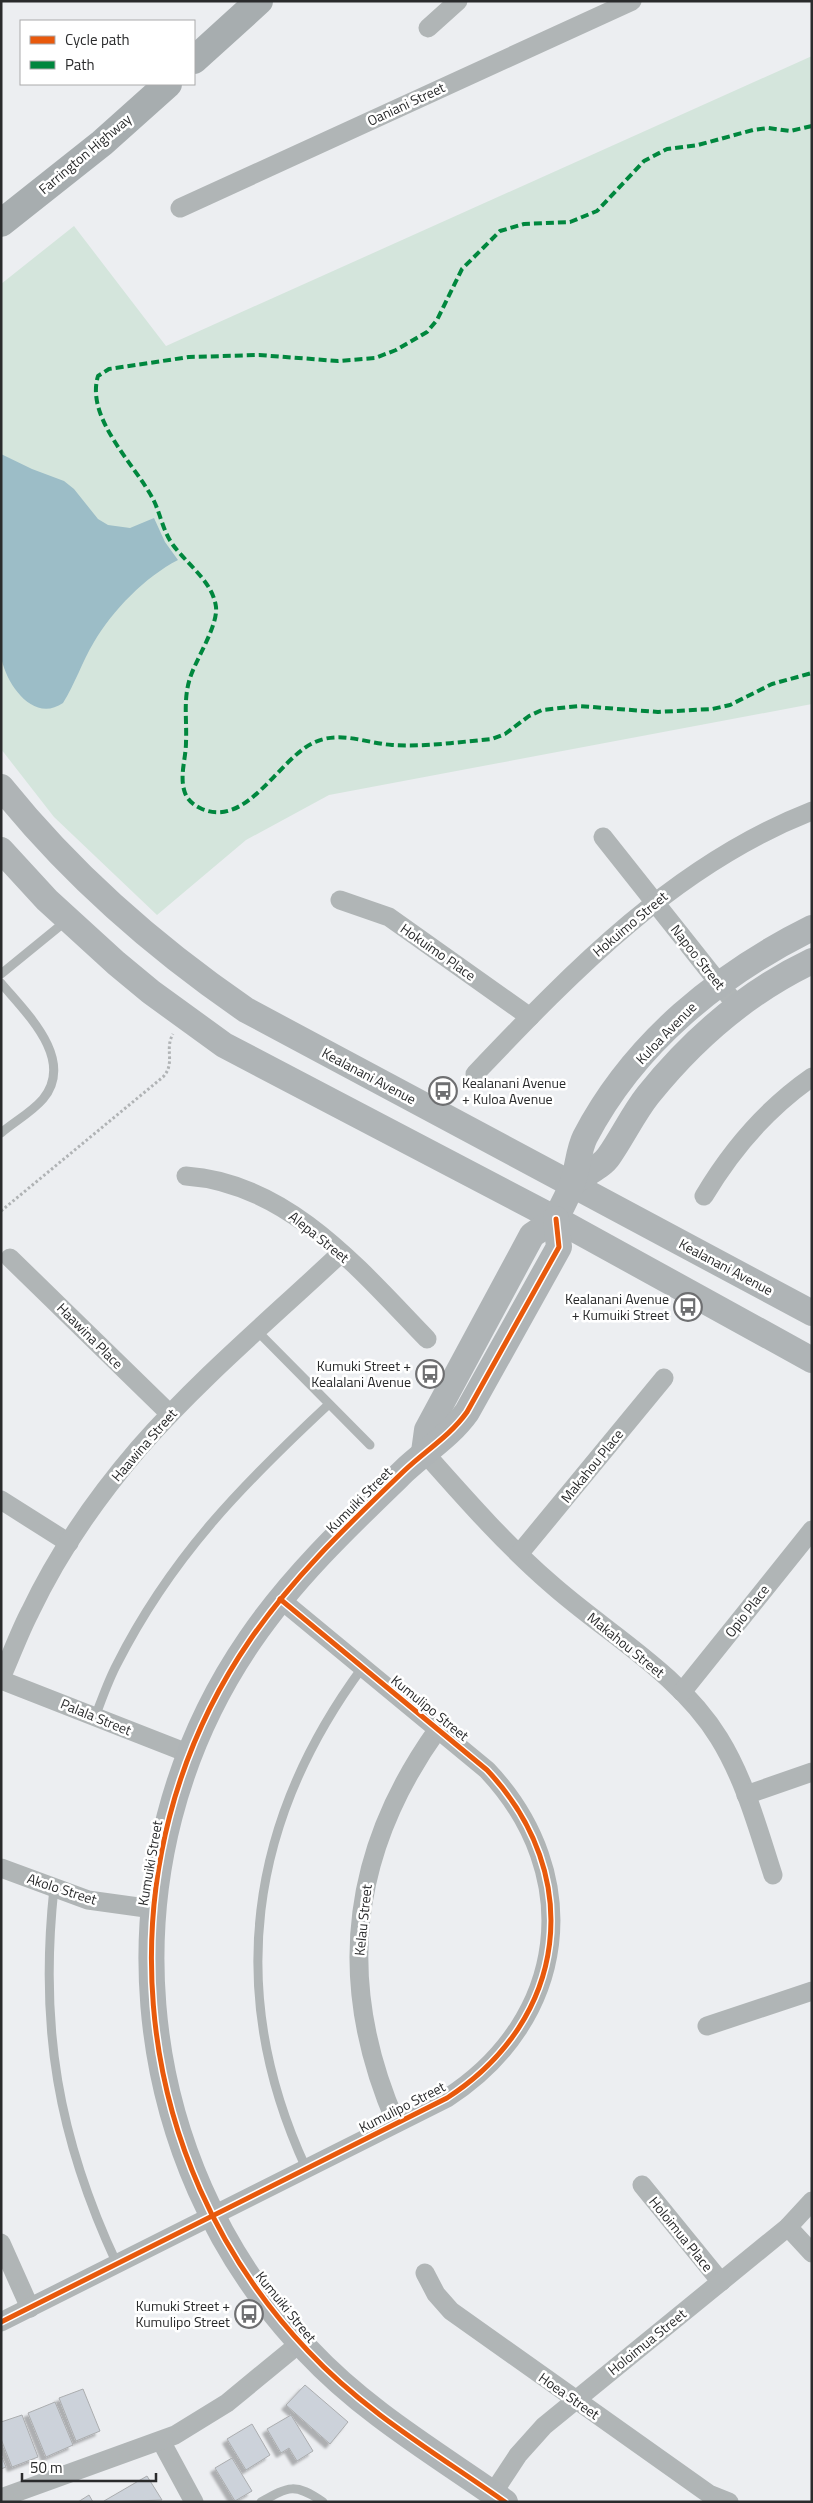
<svg xmlns="http://www.w3.org/2000/svg" width="813" height="2503" viewBox="0 0 813 2503" font-family="'Titillium Web',sans-serif">
<style>
.green{fill:#d4e5dc}
.water{fill:#9cbdc7}
.building{fill:#ccd2da;stroke:#abadaf;filter:url(#shadow)}
.lines{fill:none;stroke-linecap:round;stroke-linejoin:round}
.path{stroke:#b0b3b5;stroke-width:3;stroke-dasharray:2.5 2.5;stroke-linecap:butt}
.lane{stroke:#b0b5b6;stroke-width:9}
.street{stroke:#b0b5b6;stroke-width:19}
.secondary{stroke:#afb4b6;stroke-width:26}
.primary{stroke:#a7adaf;stroke-width:28}
.quiet{stroke:#00873e;stroke-width:4;stroke-dasharray:8 4;stroke-linecap:butt}
.cycleway-casing{stroke:#fff;stroke-width:8}
.cycleway{stroke:#e8590c;stroke-width:5}
.labels{text-anchor:middle;stroke-width:5;stroke-linejoin:round;paint-order:stroke}
.street-label{font-size:14px;fill:#2a2b2c;stroke:#fff}
.poi-label{font-size:14px;fill:#2a2b2c;stroke:#fff;text-anchor:end}
</style>
<defs>
<filter id="shadow"><feDropShadow dx="-4.5" dy="4.5" stdDeviation="1" flood-color="#0004"/></filter>
</defs>
<rect width="100%" height="100%" fill="#eceef1"/>
<!-- green -->
<path class="green" d="M812,56V704L329,795L246,840L157,915L54,817L1,749V284L74,226L166,346Z"/>
<!-- water -->
<path class="water" d="M1,454L32,469L64,481L74,489L98,519L108,525L130,528L154,518L165,542L178,560C145,577 113,610 94,642C82,662 75,684 63,703C34,723 8,686 2,661C0,644 1,621 1,603C1,554 1,504 1,454Z"/>
<!-- building -->
<g class="building">
<path d="M305,2385L348,2422L330,2444L286,2405Z"/>
<path d="M83,2389L100,2431L76,2441L59,2398Z"/>
<path d="M55,2402L73,2445L46,2457L28,2413Z"/>
<path d="M22,2415L38,2457L12,2467L1,2439V2422Z"/>
<path d="M291,2415L313,2451L297,2461L289,2448L281,2453L267,2429Z"/>
<path d="M252,2424L270,2455L246,2470L227,2439Z"/>
<path d="M1,2455L6,2467L1,2469Z"/>
<path d="M232,2458L252,2491L235,2501L215,2468Z"/>
<path d="M147,2476L162,2500L105,2502L104,2501Z"/>
<path d="M89,2495L93,2502H78Z"/>
</g>
<g class="lines">
<!-- path -->
<path class="path" d="M1,1211L163,1077C176,1063 164,1049 173,1034"/>
<!-- lane -->
<g class="lane">
<path d="M1,974L66,921"/>
<path d="M1,983C25,1012 76,1059 43,1099C32,1112 14,1122 1,1133"/>
<path d="M257,1331L370,1445"/>
<path d="M95,1717C102,1699 108,1681 117,1664C171,1557 242,1485 329,1404"/>
<path d="M54,1888C39,2027 58,2138 117,2264"/>
<path d="M306,2168C225,1993 248,1823 362,1668"/>
<path d="M261,2502C289,2486 295,2483 323,2502"/>
</g>
<!-- street -->
<g class="street">
<path d="M428,28L458,1"/>
<path d="M180,208L632,1"/>
<path d="M603,837L737,1006"/>
<path d="M340,900L389,917L530,1017"/>
<path d="M475,1074C574,970 676,864 812,811"/>
<path d="M186,1176C289,1183 361,1271 427,1339"/>
<path d="M704,1196C732,1149 766,1109 812,1077"/>
<path d="M10,1258L170,1414"/>
<path d="M424,1452C464,1497 504,1543 550,1583C606,1633 679,1673 719,1738C745,1780 758,1829 773,1875"/>
<path d="M1,1500L69,1543"/>
<path d="M519,1554L664,1378"/>
<path d="M1,1678C11,1656 19,1633 30,1612C58,1553 97,1497 139,1448C200,1378 273,1317 341,1253"/>
<path d="M1,1680L190,1754"/>
<path d="M682,1692L812,1530"/>
<path d="M746,1795L812,1772"/>
<path d="M1,1868L88,1900L153,1909"/>
<path d="M707,2026L812,1991"/>
<path d="M396,2123C335,1983 349,1853 438,1729"/>
<path d="M642,2185L721,2282"/>
<path d="M788,2227L812,2253"/>
<path d="M1,2243L30,2308"/>
<path d="M425,2273L436,2294L451,2311L709,2494L729,2502"/>
<path d="M1,2322L447,2098C568,2020 586,1875 487,1770L280,1599"/>
<path d="M161,2441L194,2502"/>
<path d="M493,2493L518,2455L544,2426L788,2227L812,2201"/>
<path d="M1,2498L175,2435L227,2403L300,2343"/>
</g>
<!-- secondary -->
<g class="secondary">
<path d="M1,787C71,874 154,947 246,1010L812,1313"/>
<path d="M1,850L47,900L116,963L151,992L224,1045L556,1219L812,1360"/>
<path d="M573,1183C583,1175 602,1167 609,1156C623,1136 633,1114 648,1095C693,1039 747,992 812,961"/>
<path d="M556,1219C561,1207 568,1196 572,1184C578,1169 578,1151 585,1137C634,1043 719,974 812,928"/>
<path d="M424,1452L427,1430L532,1235L556,1219"/>
<path d="M505,2502C437,2454 365,2412 308,2351C124,2158 99,1860 250,1640C293,1577 349,1524 404,1471C425,1451 450,1436 467,1412L559,1247L556,1219"/>
</g>
<!-- primary -->
<g class="primary">
<path d="M194,60L259,1"/>
<path d="M1,223L102,143L168,84"/>
</g>
<!-- quiet -->
<path class="quiet" d="M812,126L790,131L768,128L753,130L698,145L667,149L644,161L597,211L570,222L524,224L500,231L462,269L437,320L427,332L396,350L375,358L338,361L259,355L189,357L109,369L98,376C85,419 136,465 154,501C161,516 163,531 173,545C187,564 213,582 216,607C218,626 196,659 190,678C183,700 187,719 186,742C186,759 179,776 185,793C188,801 195,806 202,809C247,828 278,760 313,743C339,730 365,743 392,745C425,747 459,742 492,739L505,734L529,716L542,710L579,706L658,712L712,709L730,705L772,684L812,673"/>
<defs>
<g id="cycleway">
<path d="M1,2322L447,2098C568,2020 586,1875 487,1770L280,1599"/>
<path d="M505,2502C437,2454 365,2412 308,2351C124,2158 99,1860 250,1640C293,1577 349,1524 404,1471C425,1451 450,1436 467,1412L559,1247L556,1219"/>
</g>
</defs>
<!-- cycleway casing -->
<use href="#cycleway" class="cycleway-casing"/>
<!-- cycleway -->
<use href="#cycleway" class="cycleway"/>
</g>
<!-- icons -->
<defs>
<symbol id="bus-ring" viewBox="-11 -11 22 22"><circle r="9.5" fill="#fff" stroke="#6e6f71" stroke-width="1.5"/><path d="M-5-6H5V4H4V6H2V4H-2V6H-4V4H-5ZM-3.5-4V0h7V-4ZM-3.5 1.2v1.5H-2V1.2ZM2 1.2v1.5H3.5V1.2Z" fill="#6e6f71"/></symbol>
</defs>
<g fill-rule="evenodd">
<use href="#bus-ring" x="427" y="1075" width="32" height="32"/>
<use href="#bus-ring" x="672" y="1291" width="32" height="32"/>
<use href="#bus-ring" x="414" y="1358" width="32" height="32"/>
<use href="#bus-ring" x="233" y="2298" width="32" height="32"/>
</g>
<g class="labels">
<!-- street labels -->
<g class="street-label">
<text transform="translate(406 104) rotate(-25)" y="5">Oaniani Street</text>
<text transform="translate(85 154) rotate(-40)" y="5">Farrington Highway</text>
<text transform="translate(630 924) rotate(-40)" y="5">Hokuimo Street</text>
<text transform="translate(438 952) rotate(35)" y="5">Hokuimo Place</text>
<text transform="translate(698 957) rotate(52)" y="5">Napoo Street</text>
<text transform="translate(666 1033) rotate(-46)" y="5">Kuloa Avenue</text>
<text transform="translate(369 1076) rotate(28)" y="5">Kealanani Avenue</text>
<text transform="translate(319 1237) rotate(39)" y="5">Alepa Street</text>
<text transform="translate(726 1267) rotate(28)" y="5">Kealanani Avenue</text>
<text transform="translate(90 1336) rotate(45)" y="5">Haawina Place</text>
<text transform="translate(144 1445) rotate(-49)" y="5">Haawina Street</text>
<text transform="translate(592 1466) rotate(-51)" y="5">Makahou Place</text>
<text transform="translate(359 1500) rotate(-45)" y="5">Kumuiki Street</text>
<text transform="translate(747 1611) rotate(-52)" y="5">Opio Place</text>
<text transform="translate(626 1645) rotate(39)" y="5">Makahou Street</text>
<text transform="translate(430 1708) rotate(39)" y="5">Kumulipo Street</text>
<text transform="translate(96 1717) rotate(22)" y="5">Palala Street</text>
<text transform="translate(150 1863) rotate(-80)" y="5">Kumuiki Street</text>
<text transform="translate(62 1889) rotate(18)" y="5">Akolo Street</text>
<text transform="translate(363 1920) rotate(-84)" y="5">Kelau Street</text>
<text transform="translate(402 2107) rotate(-27)" y="5">Kumulipo Street</text>
<text transform="translate(681 2234) rotate(51)" y="5">Holoimua Place</text>
<text transform="translate(286 2307) rotate(51)" y="5">Kumuiki Street</text>
<text transform="translate(647 2342) rotate(-39)" y="5">Holoimua Street</text>
<text transform="translate(569 2396) rotate(35)" y="5">Hoea Street</text>
</g>
<!-- poi labels -->
<g class="poi-label">
<text x="462" y="1088" text-anchor="start">Kealanani Avenue<tspan x="462" dy="16">+ Kuloa Avenue</tspan></text>
<text x="669" y="1304">Kealanani Avenue<tspan x="669" dy="16">+ Kumuiki Street</tspan></text>
<text x="411" y="1371">Kumuki Street +<tspan x="411" dy="16">Kealalani Avenue</tspan></text>
<text x="230" y="2311">Kumuki Street +<tspan x="230" dy="16">Kumulipo Street</tspan></text>
</g>
</g>
<!-- border -->
<rect width="813" height="2503" fill="none" stroke="#2a2b2c" stroke-width="5"/>
<!-- legend -->
<rect x="20" y="20" width="175" height="65" fill="#ffffff" stroke="#aaaaab"/>
<rect x="30" y="36" width="25" height="8" fill="#e8590c" stroke="#aaaaab"/>
<text x="65" y="45" font-size="15" fill="#2a2b2c">Cycle path</text>
<rect x="30" y="61" width="25" height="8" fill="#00873e" stroke="#aaaaab"/>
<text x="65" y="70" font-size="15" fill="#2a2b2c">Path</text>
<!-- scale -->
<path d="M22 2473v8h134v-8" fill="none" stroke="#2a2b2c" stroke-width="2.5"/>
<text x="30" y="2473" font-size="15" fill="#2a2b2c" stroke="#ffffff" stroke-width="4" paint-order="stroke">50 m</text>
</svg>
